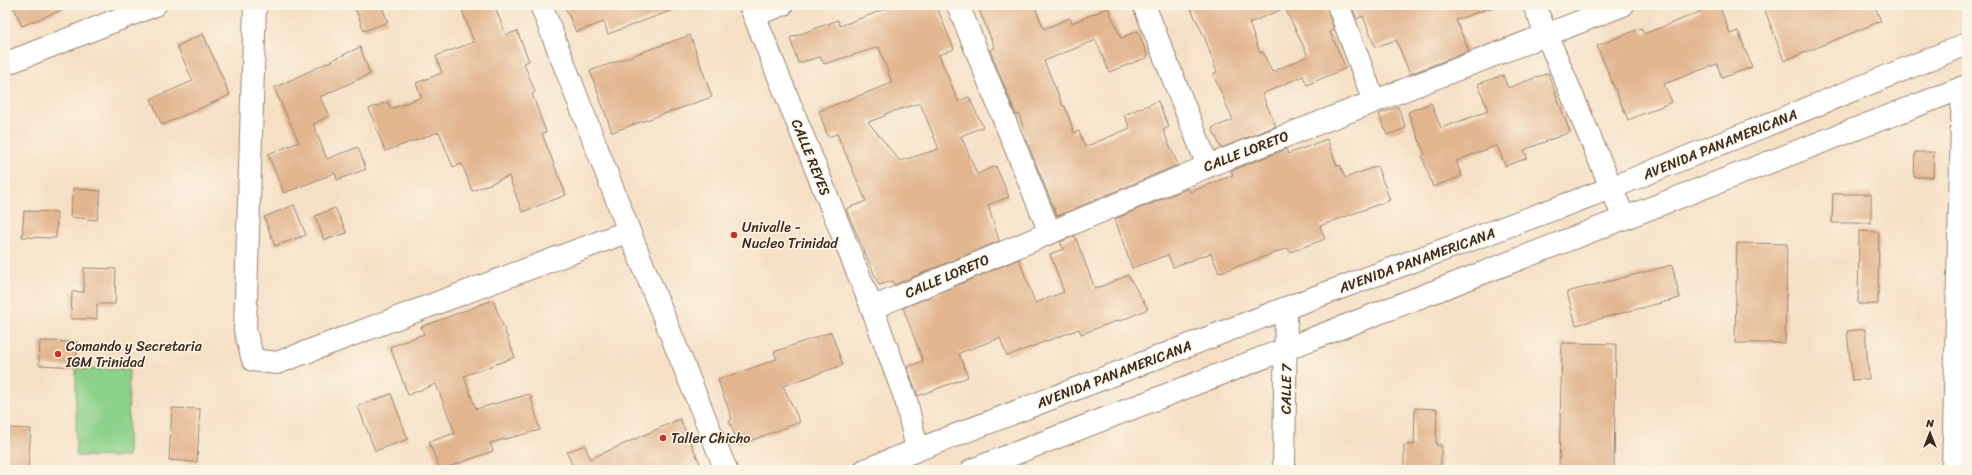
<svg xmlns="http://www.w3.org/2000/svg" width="1972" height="475" viewBox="0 0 1972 475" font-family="Sriracha,sans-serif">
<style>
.green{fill:#8dd28b;stroke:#647e54}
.building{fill:#e2b58f;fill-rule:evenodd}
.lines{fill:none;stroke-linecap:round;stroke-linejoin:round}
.minor-casing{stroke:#988572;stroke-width:24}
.tertiary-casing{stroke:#988572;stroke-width:24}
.trunk-casing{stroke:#988572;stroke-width:24}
.minor{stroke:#fff;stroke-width:22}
.tertiary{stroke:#fff;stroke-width:22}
.trunk{stroke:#fff;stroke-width:22}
.poi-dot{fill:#c8321e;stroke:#fcf5e5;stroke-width:1.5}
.labels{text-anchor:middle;stroke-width:3;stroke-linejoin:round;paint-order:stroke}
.street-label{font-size:14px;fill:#3b2a1e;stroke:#fcf5e5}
.poi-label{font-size:14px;fill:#3b2a1e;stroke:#fcf5e5;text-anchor:start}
</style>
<rect width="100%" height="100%" fill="#fcf5e5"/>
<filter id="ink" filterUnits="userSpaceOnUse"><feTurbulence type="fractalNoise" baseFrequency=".025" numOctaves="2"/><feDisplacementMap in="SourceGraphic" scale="8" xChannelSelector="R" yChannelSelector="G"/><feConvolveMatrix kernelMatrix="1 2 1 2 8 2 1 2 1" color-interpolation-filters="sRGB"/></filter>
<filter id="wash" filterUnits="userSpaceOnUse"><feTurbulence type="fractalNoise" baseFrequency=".012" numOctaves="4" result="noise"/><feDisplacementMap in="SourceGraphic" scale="16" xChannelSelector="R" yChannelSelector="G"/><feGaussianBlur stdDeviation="0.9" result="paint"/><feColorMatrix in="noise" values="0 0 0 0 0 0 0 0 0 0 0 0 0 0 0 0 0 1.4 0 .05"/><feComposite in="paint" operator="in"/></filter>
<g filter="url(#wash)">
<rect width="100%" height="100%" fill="#f5e0c6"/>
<!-- green -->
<path class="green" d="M76,369L129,370L128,457L76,456Z"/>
<g id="blocks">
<!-- building -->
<g class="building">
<path d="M13,5H71V6L22,26Z"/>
<path d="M354,5H381L388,22L364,31Z"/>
<path d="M460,5H494L506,35L517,31L529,61L524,63L535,92L532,94L546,132L542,134L566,195L522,212L509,176L472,191L462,164L453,167L439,132L385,151L369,109L388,102L391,109L421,97L416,83L442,73L436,56L474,42Z"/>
<path d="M564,5H681V7L608,34L604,22L576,32Z"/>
<path d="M896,5H936L954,49L939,55L958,101L969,97L983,127L961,136L977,174L996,166L1009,197L988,205L999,241L894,285L892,281L879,285L846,209L866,201L837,134L828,137L819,111L892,83L879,47L824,64L820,57L798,63L790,38L838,20L840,26ZM920,103L939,149L900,161L868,122L885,116V114Z"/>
<path d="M991,5H1034L1044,29L1070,18L1072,23L1108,8L1121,38L1138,31L1148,57L1109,72L1096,40L1044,61L1063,106H1065L1074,133L1079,131L1085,147L1130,128L1124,115L1158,101L1169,127L1163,130L1178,165L1057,216L1030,149L1019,114L1016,115L990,50L995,48L979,10Z"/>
<path d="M1189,5H1326L1334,30L1330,32L1346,68L1307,85L1303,76L1262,94L1276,126L1221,148L1212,128L1233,120L1213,74L1217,72L1204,36ZM1285,8L1308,56L1272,72L1263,52L1260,53L1249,23Z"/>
<path d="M1351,5H1493V7L1456,20L1469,51L1410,74L1396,40L1375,47L1363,16L1357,19Z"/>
<path d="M1697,5H1719L1730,34L1738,31L1752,67L1722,78L1717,64L1664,84L1672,102L1628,120L1597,46L1641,28L1644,34L1700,12Z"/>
<path d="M1763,5H1874L1881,21L1784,61Z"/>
<path d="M203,34L230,95L162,125L151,99L193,81L177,46Z"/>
<path d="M690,35L712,97L612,132L590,71Z"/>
<path d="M360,47L370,74L320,97L329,116L313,124L327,159L358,147L366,169L337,180L335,173L284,193L268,154L299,142L274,88Z"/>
<path d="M1548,73L1570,132L1524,150L1527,158L1505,166L1497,145L1456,161L1462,176L1433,187L1422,156L1425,155L1408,112L1431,103L1441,128L1488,111L1478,84L1503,75L1508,88Z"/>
<path d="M1398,107L1406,128L1387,135L1379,114Z"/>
<path d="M1327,139L1337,166L1340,165L1345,178L1377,166L1390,200L1320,226L1325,239L1290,252L1288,248L1219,273L1211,253L1173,267L1168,255L1132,268L1115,219L1188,188L1190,192L1233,175L1231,171L1286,149L1288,154Z"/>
<path d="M1915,152H1934L1933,177H1914Z"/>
<path d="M73,188L101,191L97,220L70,217Z"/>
<path d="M1833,194H1871V223H1832Z"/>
<path d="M294,205L306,235L275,246L264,217Z"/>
<path d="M335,208L347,233L324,240L315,216Z"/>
<path d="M24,211L57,212L56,238L22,237Z"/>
<path d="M1859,231L1879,232L1878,304H1858Z"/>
<path d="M1075,236L1095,289L1128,275L1148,309L1120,321L1119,320L1081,334L1079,329L1007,356L1000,338L959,353L968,377L918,396L907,367L923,361L903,308L1019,259L1035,303L1064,292L1050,254L1063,249L1060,242Z"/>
<path d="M1737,243L1787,244L1785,343H1735Z"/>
<path d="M1672,265L1680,298L1576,325L1567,292Z"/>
<path d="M84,268L116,269L115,304H97V319H71L72,292H84Z"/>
<path d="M493,300L515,357L464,376L476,409L530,394L540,430L490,443L493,451L440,470L429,442L455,433L436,384L408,395L390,347L424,334L421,327Z"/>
<path d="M1865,329L1869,379L1852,380L1847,331Z"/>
<path d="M831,332L843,365L783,386L800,422L739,445L729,421L732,419L718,380L777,359L774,352Z"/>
<path d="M40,341L77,342V367L39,365Z"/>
<path d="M1562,343L1616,344L1614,470H1559Z"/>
<path d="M391,394L408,439L375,451L358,406Z"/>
<path d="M172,408L200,409L197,462L169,460Z"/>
<path d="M1415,408L1437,409L1436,445H1441V470H1404V445H1414Z"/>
<path d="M680,419L703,470H566L573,467L567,452L585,445L590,459Z"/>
<path d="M7,428L31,429L28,470H5Z"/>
</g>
</g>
</g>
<g filter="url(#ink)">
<use href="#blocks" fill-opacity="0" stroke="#988572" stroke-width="1"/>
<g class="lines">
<defs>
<g id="minor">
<path d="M255,5L245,330L253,360L277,363L629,231"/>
<path d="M541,5L629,231L726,470"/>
<path d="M750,5L872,308L906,400L917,449"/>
<path d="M958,5L1050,233"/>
<path d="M1144,5L1208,166"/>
<path d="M1338,5L1374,101"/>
<path d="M1534,5L1624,218"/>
<path d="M754,15L782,5"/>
<path d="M5,64L155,5"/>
<path d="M872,308L1208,166L1623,5"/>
<path d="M1953,470L1963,87"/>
</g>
<path id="tertiary" d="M1284,470L1286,308"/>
<g id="trunk">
<path d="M865,470L1286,308L1611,188L1967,44"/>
<path d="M972,470L1967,86"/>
</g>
</defs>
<!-- minor casing -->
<use href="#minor" class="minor-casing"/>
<!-- tertiary casing -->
<use href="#tertiary" class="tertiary-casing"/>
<!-- trunk casing -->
<use href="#trunk" class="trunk-casing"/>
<!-- minor -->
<use href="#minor" class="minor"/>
<!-- tertiary -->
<use href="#tertiary" class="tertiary"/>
<!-- trunk -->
<use href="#trunk" class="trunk"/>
</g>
</g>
<!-- markers -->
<g class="poi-dot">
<circle cx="734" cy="235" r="4"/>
<circle cx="58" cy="354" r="4"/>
<circle cx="663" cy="438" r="4"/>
</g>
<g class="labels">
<!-- street labels -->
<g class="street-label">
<text transform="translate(1720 144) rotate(-22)" y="5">AVENIDA PANAMERICANA</text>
<text transform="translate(1246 151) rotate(-21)" y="5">CALLE LORETO</text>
<text transform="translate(811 157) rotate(68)" y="5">CALLE REYES</text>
<text transform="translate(1417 260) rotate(-20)" y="5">AVENIDA PANAMERICANA</text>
<text transform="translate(947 276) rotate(-23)" y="5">CALLE LORETO</text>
<text transform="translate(1114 374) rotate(-21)" y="5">AVENIDA PANAMERICANA</text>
<text transform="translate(1286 389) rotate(-89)" y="5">CALLE 7</text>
</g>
<!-- poi labels -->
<g class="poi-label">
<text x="742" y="232">Univalle -<tspan x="742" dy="16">Nucleo Trinidad</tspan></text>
<text x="66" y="351">Comando y Secretaria<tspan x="66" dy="16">IGM Trinidad</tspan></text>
<text x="671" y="443">Taller Chicho</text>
</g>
</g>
<!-- margin -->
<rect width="1972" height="475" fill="none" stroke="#fcf5e5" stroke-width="20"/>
<!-- north arrow -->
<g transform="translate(1930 433)" stroke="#fcf5e5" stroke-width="3" paint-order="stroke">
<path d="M0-3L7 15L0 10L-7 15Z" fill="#3b2a1e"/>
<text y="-6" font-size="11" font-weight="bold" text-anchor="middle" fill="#3b2a1e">N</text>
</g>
</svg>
